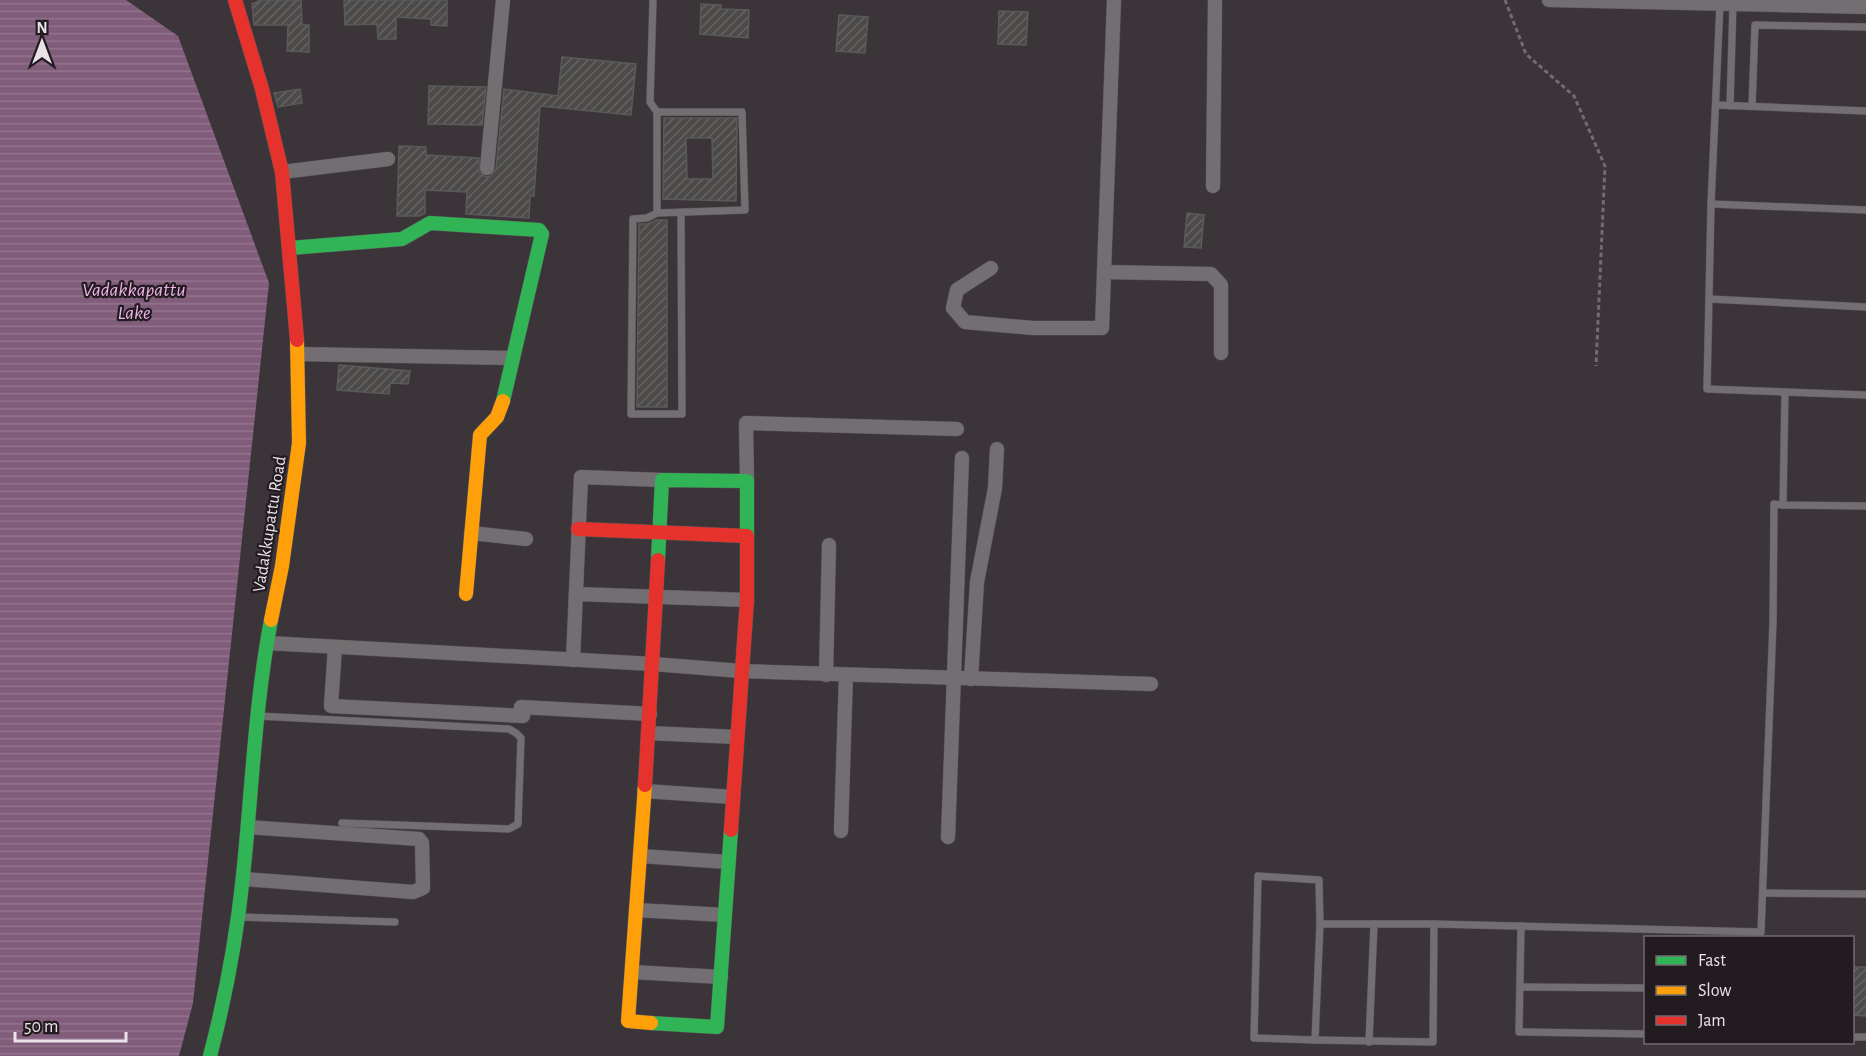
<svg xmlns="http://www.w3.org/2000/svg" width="1866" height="1056" viewBox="0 0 1866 1056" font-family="'Alegreya Sans',sans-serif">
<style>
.water{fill:url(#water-rules)}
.building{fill:url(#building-hatch);stroke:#5b5a5a;stroke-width:1.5;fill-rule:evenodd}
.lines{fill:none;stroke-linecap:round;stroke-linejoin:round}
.lane-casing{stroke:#575155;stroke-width:8}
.street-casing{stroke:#575155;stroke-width:15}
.fast-casing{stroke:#575155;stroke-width:15}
.slow-casing{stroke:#575155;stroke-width:15}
.jam-casing{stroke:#575155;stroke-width:15}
.path{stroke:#716c70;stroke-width:3;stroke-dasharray:4.5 3;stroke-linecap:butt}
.lane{stroke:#726e71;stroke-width:7}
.street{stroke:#726e71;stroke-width:14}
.fast{stroke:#30b455;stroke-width:14}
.slow{stroke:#ff9f0a;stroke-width:14}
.jam{stroke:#e5322d;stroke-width:14}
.labels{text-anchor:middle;stroke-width:4.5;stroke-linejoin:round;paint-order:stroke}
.street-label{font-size:18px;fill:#eae2e8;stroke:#221c21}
.water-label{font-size:20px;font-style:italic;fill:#f0b2e6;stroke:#221c21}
</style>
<defs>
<pattern id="water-rules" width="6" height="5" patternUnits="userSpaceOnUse" patternTransform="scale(1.5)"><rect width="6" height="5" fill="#815d7b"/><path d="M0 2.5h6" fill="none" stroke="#93748e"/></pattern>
<pattern id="building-hatch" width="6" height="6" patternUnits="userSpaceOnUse" patternTransform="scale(1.5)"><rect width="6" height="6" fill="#4b4a49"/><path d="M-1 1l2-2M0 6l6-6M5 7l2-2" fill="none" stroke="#656463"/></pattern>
</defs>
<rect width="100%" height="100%" fill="#3b353a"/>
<!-- water -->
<path class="water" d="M0,0H126L178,36L269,283L193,1003L179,1056H0Z"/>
<!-- building -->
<g class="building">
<path d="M261,0H301L302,25H309V52L287,51L288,25H254L252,4Z"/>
<path d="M344,0H447V26L431,25V19L396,17V39H378L377,24L345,25Z"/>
<path d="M701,4L721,5V9L749,10L748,38L700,34Z"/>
<path d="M999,11L1028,12L1026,45L998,44Z"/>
<path d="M839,15L868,17L865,53L836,51Z"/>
<path d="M562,57L636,64L631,115L540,106L534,196H530L529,218L466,214L467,192L425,190V213L420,216H397L399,146L426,147V155L479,158V172L486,177L491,176L496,169L504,89L558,96Z"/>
<path d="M429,86L486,87L482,125L428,124Z"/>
<path d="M300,89L302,103L278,107L274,93Z"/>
<path d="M664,118H737L736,201L663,199ZM686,138H712L713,179H687Z"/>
<path d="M1187,213L1204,215L1201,248L1184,247Z"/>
<path d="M656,220H667V407H637L639,224H648Z"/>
<path d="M339,365L410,371L408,384L390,383L389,394L337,390Z"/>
<path d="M1852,967H1866V1016L1852,1015Z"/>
</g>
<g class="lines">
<defs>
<g id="lane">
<path d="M653,0L650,102L657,112H742L745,210L657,213L647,218L633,219L631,414H682L681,213"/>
<path d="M1720,3L1711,204L1707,389L1866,395"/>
<path d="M1716,105L1866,111"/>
<path d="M1730,106L1733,4"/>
<path d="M1752,106L1755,25L1866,27"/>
<path d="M657,112V213"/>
<path d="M1711,204L1866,210"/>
<path d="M1709,299L1866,307"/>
<path d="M1785,392L1783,505L1866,506"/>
<path d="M258,716L509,729L516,733L521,738L518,824L509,829L342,823"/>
<path d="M1258,876L1319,880L1320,924L1315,1040L1254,1038Z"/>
<path d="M1763,893L1866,894"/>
<path d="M239,917L395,922"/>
<path d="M1320,924H1434L1761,932L1773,622L1774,504L1783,505"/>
<path d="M1521,926L1519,1032L1646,1034"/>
<path d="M1521,987L1646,988"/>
<path d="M1852,1037H1866"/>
<path d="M1315,1040L1433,1042L1434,924"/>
<path d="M1369,1042L1374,924"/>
</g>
<g id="street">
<path d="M1114,0L1104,272L1211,274L1221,285V353"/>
<path d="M1549,0L1866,7"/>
<path d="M487,168L503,0"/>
<path d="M282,172L388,159"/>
<path d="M1213,186L1215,0"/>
<path d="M991,268L957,290L953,308L965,322L1033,328H1102L1104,272"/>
<path d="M298,354L513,358"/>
<path d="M747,481L746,423L957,429"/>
<path d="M471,533L526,539"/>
<path d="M576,594L747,600"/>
<path d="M267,643L653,664L741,671L1151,684"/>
<path d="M335,647L331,706L523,716L521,707L650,714"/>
<path d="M573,660L581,477L662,480"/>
<path d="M826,675L829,545"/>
<path d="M971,679L977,582L995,488L997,449"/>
<path d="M648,733L737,737"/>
<path d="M644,791L733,797"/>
<path d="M841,831L846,675"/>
<path d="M948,837L962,458"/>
<path d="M640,856L728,862"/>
<path d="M243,879L413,892L423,888L422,843L419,839L248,827"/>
<path d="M636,910L725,915"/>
<path d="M632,972L721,977"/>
</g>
<g id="fast">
<path d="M290,248L402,239L430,223L539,230L542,234L503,401"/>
<path d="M658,560L662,480L747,481V536"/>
<path d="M651,1023L717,1027L731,830"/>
<path d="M210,1056C225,999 237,934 243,876C252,790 255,704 271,620"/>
</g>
<g id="slow">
<path d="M466,594L480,435L497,417L503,401"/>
<path d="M271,620L282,566L299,443L297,340"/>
<path d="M645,785L628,1021L651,1023"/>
</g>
<g id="jam">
<path d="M235,0L262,89L282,172L297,340"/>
<path d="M578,529L747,536V600L731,830"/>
<path d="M645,785L658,560"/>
</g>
</defs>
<!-- lane casing -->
<use href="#lane" class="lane-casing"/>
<!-- street casing -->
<use href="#street" class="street-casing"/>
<!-- fast casing -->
<use href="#fast" class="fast-casing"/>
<!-- slow casing -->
<use href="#slow" class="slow-casing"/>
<!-- jam casing -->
<use href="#jam" class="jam-casing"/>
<!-- path -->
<path class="path" d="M1505,0L1526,54L1574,96L1605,166L1596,366"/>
<!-- lane -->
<use href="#lane" class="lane"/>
<!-- street -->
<use href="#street" class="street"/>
<!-- fast -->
<use href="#fast" class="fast"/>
<!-- slow -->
<use href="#slow" class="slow"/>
<!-- jam -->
<use href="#jam" class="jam"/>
</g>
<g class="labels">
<!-- street labels -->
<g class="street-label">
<text transform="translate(269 524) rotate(-81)" y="6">Vadakkupattu Road</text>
</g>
<!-- water labels -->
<g class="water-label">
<text x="134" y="296">Vadakkapattu<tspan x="134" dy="23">Lake</tspan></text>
</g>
</g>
<!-- legend -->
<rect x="1644" y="936" width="210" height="108" fill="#221c21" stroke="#726b71" stroke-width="1.5"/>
<rect x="1656" y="956" width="30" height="9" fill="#30b455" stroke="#726b71" stroke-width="1.5"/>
<text x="1698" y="966" font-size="18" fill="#eae2e8">Fast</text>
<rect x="1656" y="986" width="30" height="9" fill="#ff9f0a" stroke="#726b71" stroke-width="1.5"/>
<text x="1698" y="996" font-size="18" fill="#eae2e8">Slow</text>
<rect x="1656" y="1016" width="30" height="9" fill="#e5322d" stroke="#726b71" stroke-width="1.5"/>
<text x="1698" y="1026" font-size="18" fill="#eae2e8">Jam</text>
<!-- north arrow -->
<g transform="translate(42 42)" stroke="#221c21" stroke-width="4.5" paint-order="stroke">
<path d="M0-4.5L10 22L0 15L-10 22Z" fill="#eae2e8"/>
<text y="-9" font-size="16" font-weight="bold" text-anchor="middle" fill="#eae2e8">N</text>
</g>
<!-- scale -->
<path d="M15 1032v9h111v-9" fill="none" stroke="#eae2e8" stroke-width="3"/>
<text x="24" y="1032" font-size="18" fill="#eae2e8" stroke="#221c21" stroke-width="4.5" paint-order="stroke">50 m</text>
</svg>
